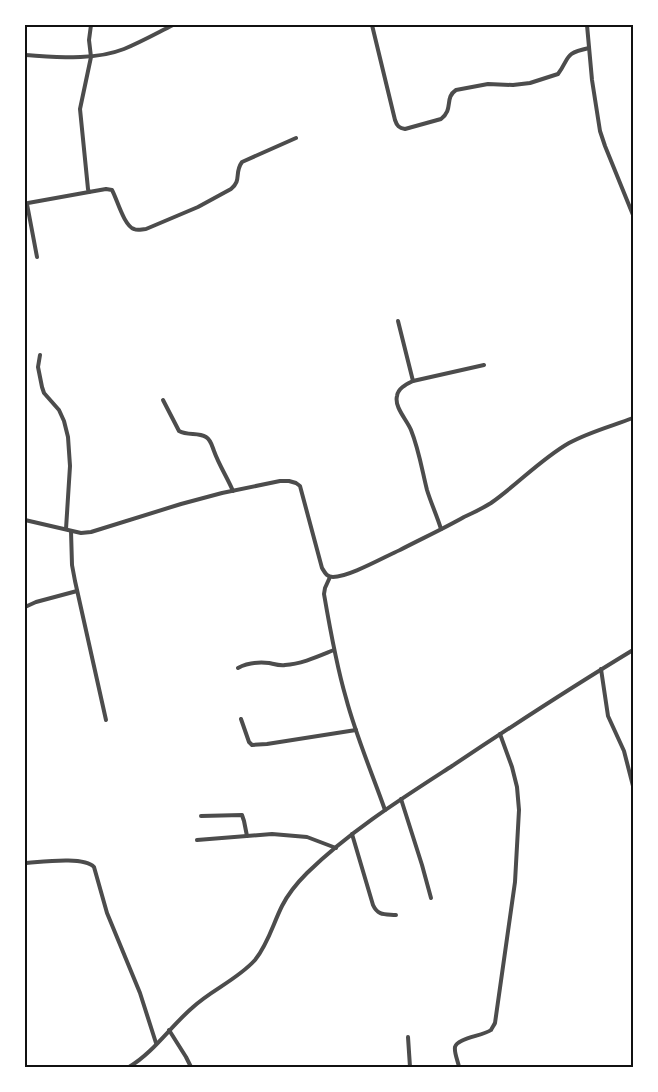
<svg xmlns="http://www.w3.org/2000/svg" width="658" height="1092" viewBox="0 0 658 1092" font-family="Georgia,serif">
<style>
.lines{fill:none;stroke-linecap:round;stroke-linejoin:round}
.minor{stroke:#4c4c4c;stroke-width:4}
.neatline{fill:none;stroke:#111;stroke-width:2}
</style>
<rect width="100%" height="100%" fill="#fff"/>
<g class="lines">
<!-- minor -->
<g class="minor">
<path d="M91,25L89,40L91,57L80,109L88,189L89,192L106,189L112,190C117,199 124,226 134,229C138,231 142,229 146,229L198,207L231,189C242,180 234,173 242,162L296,138"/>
<path d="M372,25L395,120C397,126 399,128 405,129L441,119C454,109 444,98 456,90L488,84L513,85L530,83L558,74C571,56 563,54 589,48"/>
<path d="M587,25L592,80L600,131L605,146L633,215"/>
<path d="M25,55C58,57 93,61 124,49C141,42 157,33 173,25"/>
<path d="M37,257L27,204L28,203L89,192"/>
<path d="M398,321L413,381"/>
<path d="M40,355L38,367L42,387L44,393L59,410L64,421L68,437L70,466L66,529"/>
<path d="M163,400L179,431C188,436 198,432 206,437C211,440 212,446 214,451C219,465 227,477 233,491"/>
<path d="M25,520L81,533L91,532L181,504L222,493L280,481H289L296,483L300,486L322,568C325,573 327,577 333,577C349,577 384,557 400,550C421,539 443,529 464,517C473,513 483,508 491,503C518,484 541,459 569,443C589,432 612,426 633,418"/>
<path d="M441,529C437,516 431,503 427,490C422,470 419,450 411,430C407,420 394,407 397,396C398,388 407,384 413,381L484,365"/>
<path d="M71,531L72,565L75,581L106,720"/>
<path d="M330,577L325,588L324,594C330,629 336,664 346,698C356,736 372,773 385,810"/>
<path d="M25,607L36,602L77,591"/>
<path d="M238,668C247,663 259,662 269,663C274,664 280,666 285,665C302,664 319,656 334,650"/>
<path d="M601,669L608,716L624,751L633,786"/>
<path d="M241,719L249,742L252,745L267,744L356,730"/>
<path d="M401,799L422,865L431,898"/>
<path d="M201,816L242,815L244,821L247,836"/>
<path d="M352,834L373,905C378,916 385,914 396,915"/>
<path d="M197,840L272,834L307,837L336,848"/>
<path d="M25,863C41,862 84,856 94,867L107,913L140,993L156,1043"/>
<path d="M169,1030L186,1057L191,1067"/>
<path d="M408,1037L410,1067"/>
<path d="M129,1067C153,1053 171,1026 192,1008C211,990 237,980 255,960C268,944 273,924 282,906C288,894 297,883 307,873C350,831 401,799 452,766C512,726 572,687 633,650"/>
<path d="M459,1067C458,1061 454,1053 455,1047C457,1038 483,1036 491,1030C492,1028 494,1025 495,1023L515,882L519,810L517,787L512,767L500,734"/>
</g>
</g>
<!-- border -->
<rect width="658" height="1092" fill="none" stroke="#ffffff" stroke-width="52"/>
<rect x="26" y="26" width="606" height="1040" class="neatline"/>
</svg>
